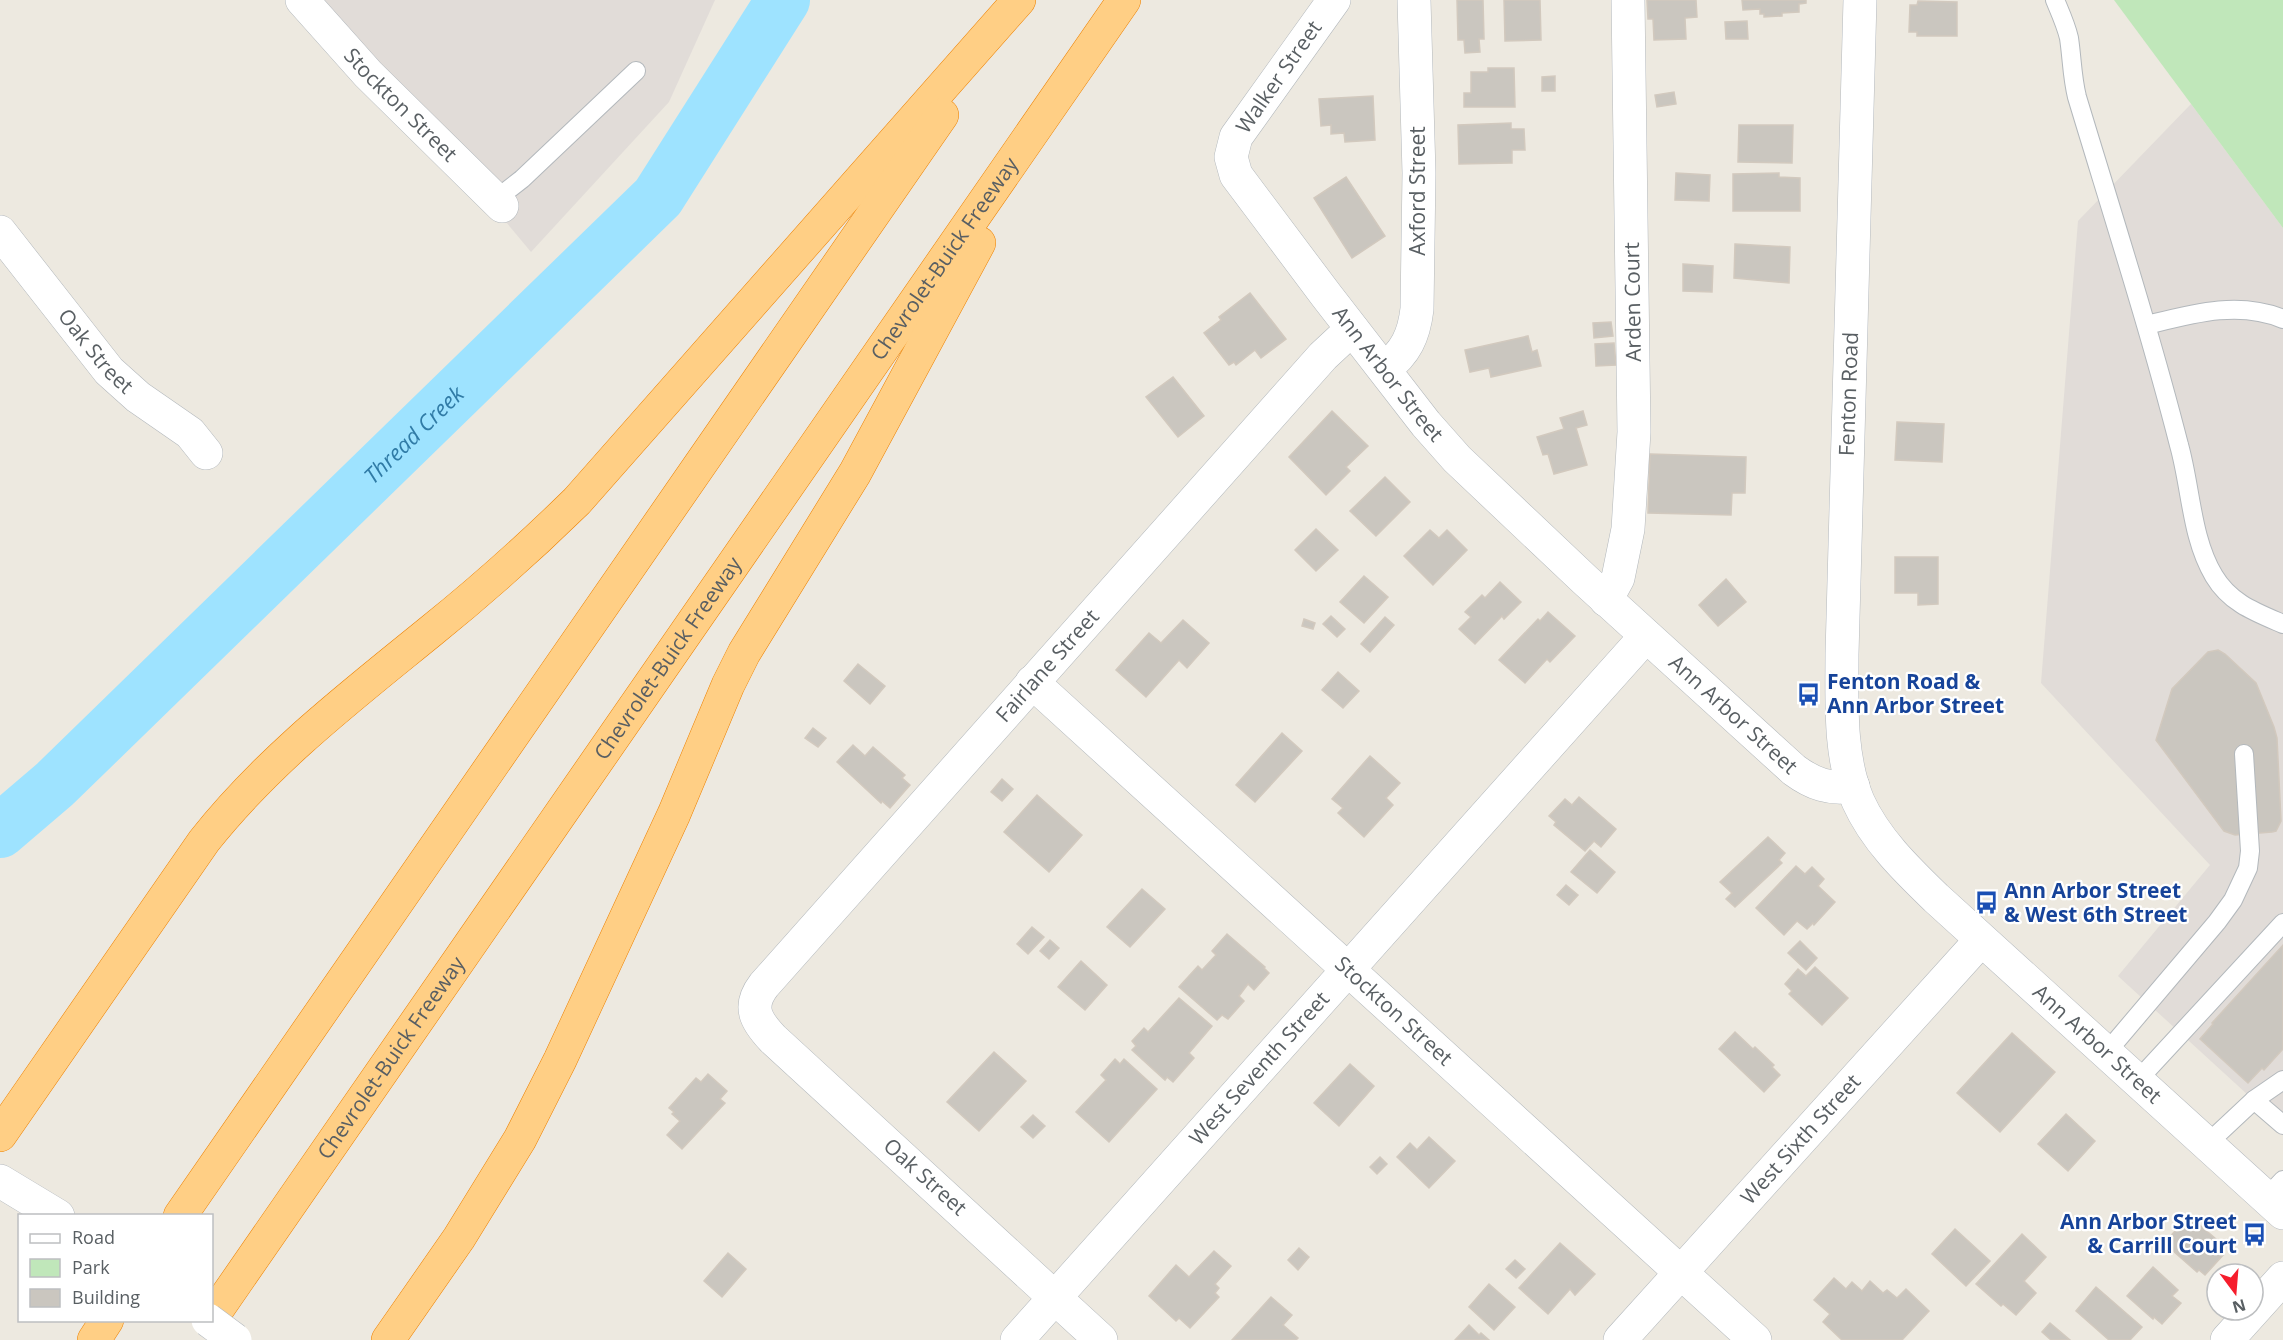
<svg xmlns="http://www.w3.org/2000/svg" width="2283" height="1340" viewBox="0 0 2283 1340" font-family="'Open Sans',sans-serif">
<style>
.industrial{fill:#e1dcd8}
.green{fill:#c0e7ba}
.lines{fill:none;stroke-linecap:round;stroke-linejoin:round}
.river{stroke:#9ee3ff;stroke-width:54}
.building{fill:#cac6bf;stroke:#d2c9be;stroke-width:1.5}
.lane-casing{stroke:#b3b8bc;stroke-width:20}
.street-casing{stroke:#b3b8bc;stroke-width:34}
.secondary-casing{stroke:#b4b9be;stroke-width:34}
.highway-casing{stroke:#ed8100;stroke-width:34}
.lane{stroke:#fff;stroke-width:18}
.street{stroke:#fff;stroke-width:33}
.secondary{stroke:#fff;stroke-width:33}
.highway{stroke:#ffcf85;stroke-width:33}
.secondary-bridge-casing{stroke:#b4b9be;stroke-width:34;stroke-linecap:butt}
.secondary-bridge{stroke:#fff;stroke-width:33}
.labels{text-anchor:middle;stroke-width:4.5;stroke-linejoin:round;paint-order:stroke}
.street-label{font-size:21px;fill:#595f63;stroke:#fff}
.transit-label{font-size:21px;font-weight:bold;fill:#164399;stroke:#fff;text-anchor:start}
.water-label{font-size:22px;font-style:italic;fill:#307ba6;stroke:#fff}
</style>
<rect width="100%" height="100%" fill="#ede9e0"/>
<!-- industrial -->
<g class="industrial">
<path d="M321,0H715L669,102L531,252Z"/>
<path d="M2191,104L2283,228V1127L2118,976L2210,865L2041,683L2078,221Z"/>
</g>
<!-- green -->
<path class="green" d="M2114,0H2283V228Z"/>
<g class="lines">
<!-- river -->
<path class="river" id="s1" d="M0,831L55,784L658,197L783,0"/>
</g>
<!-- building -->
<g class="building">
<path d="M1457,0H1483L1484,39H1479L1480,52L1465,53L1464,40H1458Z"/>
<path d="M1504,0H1540L1541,40L1505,41Z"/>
<path d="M1647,0H1696L1697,17L1685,18L1686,39L1654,40L1653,19H1648Z"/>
<path d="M1742,0H1806V3L1799,4V12L1782,13V16L1764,17V14H1760V9L1743,10Z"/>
<path d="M1918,1L1957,2V36H1917V32H1909L1910,5H1917Z"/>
<path d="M1747,21L1748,39H1726L1725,22Z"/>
<path d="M1488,68H1514L1515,107H1464V93H1471V72H1488Z"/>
<path d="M1555,76V91H1542V77Z"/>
<path d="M1674,92L1676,104L1657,107L1655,95Z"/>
<path d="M1373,96L1375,140L1345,142L1344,133L1331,134V125L1321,126L1319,99Z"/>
<path d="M1511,123V129H1524L1525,150H1512V163L1459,164L1458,125Z"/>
<path d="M1739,125H1793L1792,163L1738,162Z"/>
<path d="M1676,173L1710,175L1709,201L1675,200Z"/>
<path d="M1779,173V177L1800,178V211H1733V174Z"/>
<path d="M1346,177L1385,236L1352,258L1314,198Z"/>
<path d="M1735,244L1790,247L1789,283L1734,278Z"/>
<path d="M1683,264L1713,266L1712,292L1683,291Z"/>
<path d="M1250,293L1286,339L1261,358L1255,350L1236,365L1234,362L1229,365L1204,333L1221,320L1219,317Z"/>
<path d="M1611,322L1613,336L1594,338L1593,323Z"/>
<path d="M1528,336L1532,352L1537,350L1541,366L1491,377L1489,368L1470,372L1465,350Z"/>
<path d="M1614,343L1616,365L1596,366L1595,344Z"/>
<path d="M1173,377L1204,416L1178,437L1146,397Z"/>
<path d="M1332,411L1368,446L1346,467L1350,471L1326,495L1289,457Z"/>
<path d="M1583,411L1587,425L1576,428L1587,465L1554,474L1548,454L1543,455L1537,437L1564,429L1560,418Z"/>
<path d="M1897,422L1944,424L1942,462L1895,460Z"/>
<path d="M1650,454L1746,457L1745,493H1732L1731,515L1648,513Z"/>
<path d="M1385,477L1410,502L1376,536L1350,511Z"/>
<path d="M1316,529L1338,550L1316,571L1295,550Z"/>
<path d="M1430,530L1439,538L1447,530L1467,550L1433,585L1404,556Z"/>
<path d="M1895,557H1938V604L1918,605V593H1895Z"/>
<path d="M1364,576L1388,597L1364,623L1340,602Z"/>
<path d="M1726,579L1746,602L1718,626L1699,605Z"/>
<path d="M1500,582L1521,602L1504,619L1502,616L1475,644L1459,629L1471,617L1465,612L1482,595L1485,598Z"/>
<path d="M1548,612L1575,636L1550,662L1547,659L1525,683L1499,660L1538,619L1540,621Z"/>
<path d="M1331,616L1345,629L1337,637L1323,624Z"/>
<path d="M1385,617L1394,625L1370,652L1361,644Z"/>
<path d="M1304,619L1315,623L1313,629L1302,626Z"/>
<path d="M1183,620L1209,643L1187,668L1179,660L1146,697L1116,670L1149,633L1161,643Z"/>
<path d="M2218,650L2225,654L2256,683L2274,727L2277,738L2281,821L2276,831L2272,832L2235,835L2224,831L2156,740L2172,689L2208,652Z"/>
<path d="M858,664L885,686L870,704L844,681Z"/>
<path d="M1338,672L1359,691L1343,708L1322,690Z"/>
<path d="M813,728L826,738L818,747L805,738Z"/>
<path d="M1282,733L1302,751L1255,802L1236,785Z"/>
<path d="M853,745L865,756L873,747L905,775L902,778L910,785L890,808L882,801L881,803L837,762Z"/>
<path d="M1370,756L1400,783L1386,798L1393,805L1364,837L1338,813L1343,808L1332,799Z"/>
<path d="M1002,779L1013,789L1002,801L991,792Z"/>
<path d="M1037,795L1082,835L1049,872L1004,832Z"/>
<path d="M1579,797L1616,829L1601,847L1594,841L1585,851L1554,825L1556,822L1549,816L1565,799L1572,805Z"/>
<path d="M1768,837L1785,853L1779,860L1782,863L1735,907L1726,899L1732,893L1720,882Z"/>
<path d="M1590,850L1615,872L1597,893L1571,872Z"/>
<path d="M1796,866L1805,874L1812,867L1824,879L1818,886L1835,902L1814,925L1813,923L1807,929L1797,921L1784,935L1756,908Z"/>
<path d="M1566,885L1578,895L1569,905L1557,895Z"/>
<path d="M1142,889L1165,909L1130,947L1107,927Z"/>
<path d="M1032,927L1044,937L1028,954L1017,944Z"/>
<path d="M1227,934L1265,967L1264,968L1269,973L1254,990L1248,984L1239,996L1244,1001L1228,1019L1222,1015L1217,1020L1179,987L1198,966L1202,970L1216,955L1212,951Z"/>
<path d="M1050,940L1059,948L1049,959L1040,951Z"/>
<path d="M1800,941L1817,958L1806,970L1788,953Z"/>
<path d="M2283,945V1049L2264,1070L2262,1068L2248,1083L2200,1039L2213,1024L2212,1023Z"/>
<path d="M1081,961L1107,985L1085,1010L1058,987Z"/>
<path d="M1815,967L1848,998L1822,1025L1789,994L1792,991L1785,984L1798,969L1806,976Z"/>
<path d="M1179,998L1212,1026L1189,1053L1194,1058L1173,1082L1167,1077L1165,1080L1132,1050L1136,1046L1132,1041L1144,1028L1148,1032Z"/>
<path d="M1735,1032L1753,1049L1755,1047L1774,1065L1772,1067L1780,1075L1764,1092L1719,1049Z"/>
<path d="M2012,1033L2055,1072L2000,1132L1957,1093Z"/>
<path d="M994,1052L1026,1081L979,1131L947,1102Z"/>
<path d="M1115,1059L1120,1064L1124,1059L1157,1089L1109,1142L1076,1112L1106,1080L1101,1075Z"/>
<path d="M1350,1064L1374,1086L1339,1126L1314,1103Z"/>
<path d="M708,1074L727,1091L720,1099L725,1103L682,1149L667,1135L680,1121L672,1114L674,1112L669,1108L696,1078L701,1082Z"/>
<path d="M2066,1114L2095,1141L2068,1171L2038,1144Z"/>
<path d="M1033,1115L1045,1126L1033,1138L1021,1127Z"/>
<path d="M1429,1137L1455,1161L1429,1188L1397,1157L1410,1143L1417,1150Z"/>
<path d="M1380,1157L1387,1164L1377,1174L1370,1167Z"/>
<path d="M2189,1216L2222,1244L2218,1249L2224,1254L2205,1275L2199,1270L2197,1272L2164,1243Z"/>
<path d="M1955,1229L1990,1261L1966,1286L1932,1254Z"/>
<path d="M2022,1234L2046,1257L2024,1281L2036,1293L2016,1315L2003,1304L2001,1306L1976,1284Z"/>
<path d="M1560,1243L1595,1274L1575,1295L1570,1289L1548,1314L1519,1288Z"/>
<path d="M1299,1248L1309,1257L1298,1270L1288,1260Z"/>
<path d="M1214,1251L1231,1266L1215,1284L1219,1288L1215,1293L1219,1297L1190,1328L1179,1318L1176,1321L1149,1296L1176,1265L1189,1277Z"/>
<path d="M728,1253L746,1269L722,1297L704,1281Z"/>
<path d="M1515,1260L1525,1269L1516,1278L1506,1269Z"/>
<path d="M2153,1267L2178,1290L2172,1296L2181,1303L2162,1324L2154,1317L2153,1319L2127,1296Z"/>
<path d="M1834,1278L1846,1289L1852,1282L1862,1291L1870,1281L1883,1293L1887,1290L1897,1298L1906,1289L1929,1311L1902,1340H1842L1823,1322L1830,1314L1814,1300Z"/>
<path d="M1489,1284L1515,1307L1494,1330L1469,1307Z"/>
<path d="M2096,1287L2142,1327L2130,1340H2109L2076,1311Z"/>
<path d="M1271,1297L1292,1315L1283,1325L1298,1338L1296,1340H1232Z"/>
<path d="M2050,1323L2070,1340H2051L2042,1332Z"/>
<path d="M1469,1325L1479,1335L1481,1333L1489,1340H1455Z"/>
</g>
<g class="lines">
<defs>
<g id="lane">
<path d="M2055,0C2060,12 2066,25 2069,38C2072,58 2072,77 2077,97C2112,213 2149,328 2179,445C2191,487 2191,538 2214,576C2230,603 2255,612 2283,624"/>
<path d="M495,200L522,179L636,71"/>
<path d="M2147,325C2191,314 2239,300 2283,319"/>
<path d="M2106,1053L2217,922L2233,900L2248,868L2250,851L2244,754"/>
<path d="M2137,1081L2283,923"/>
<path d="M2254,1100L2283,1125"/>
<path d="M2207,1144L2254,1100L2283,1080"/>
<path d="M2266,1198L2283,1180"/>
</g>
<g id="street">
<path id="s2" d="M302,0L368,74L502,206"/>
<path id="s3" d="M1334,0L1236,137L1231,157L1236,175L1326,295L1426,424L1457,459L1585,580L1794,770C1813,784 1830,790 1853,786"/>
<path id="s4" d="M0,232L109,371L138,397L190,433L206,453"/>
<path d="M1384,369C1406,353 1414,335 1417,309L1419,173L1414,0"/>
<path d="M1606,600L1618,578L1628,529L1634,432L1628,0"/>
<path id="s5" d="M1032,682L1755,1340"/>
<path id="s6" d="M1017,1340L1646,636"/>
<path id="s7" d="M1101,1340L773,1039C756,1021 747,1007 764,985L1323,356L1352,329"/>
<path id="s8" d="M1620,1340L1981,940"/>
<path d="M2227,1340L2283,1278"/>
</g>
<g id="secondary">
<path id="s9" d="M1860,0L1842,654C1842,702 1839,756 1858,801C1875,839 1906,869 1936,898L2283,1213"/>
<path d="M0,1181L58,1216"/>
</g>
<g id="highway">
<path d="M0,1135L204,841C269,759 350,697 431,631C482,590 530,547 577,501L1019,0"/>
<path d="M180,1216L942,115"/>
<path id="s10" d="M212,1317L1124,0"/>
<path d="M94,1340L107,1320"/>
<path d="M388,1340L459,1238L520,1139L560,1060L674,814L728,685L744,653L855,473L979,243"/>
</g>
</defs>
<!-- lane casing -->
<use href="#lane" class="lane-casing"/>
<!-- street casing -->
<use href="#street" class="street-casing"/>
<!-- secondary casing -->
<use href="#secondary" class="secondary-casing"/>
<!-- highway casing -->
<use href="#highway" class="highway-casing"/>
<!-- lane -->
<use href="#lane" class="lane"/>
<!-- street -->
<use href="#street" class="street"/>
<!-- secondary -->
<use href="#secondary" class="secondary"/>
<!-- highway -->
<use href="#highway" class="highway"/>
<defs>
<path id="secondary-bridge" d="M208,1320L235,1340"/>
</defs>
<!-- secondary-bridge casing -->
<use href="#secondary-bridge" class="secondary-bridge-casing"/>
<!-- secondary-bridge -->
<use href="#secondary-bridge" class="secondary-bridge"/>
</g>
<!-- icons -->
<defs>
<symbol id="bus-bare" viewBox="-9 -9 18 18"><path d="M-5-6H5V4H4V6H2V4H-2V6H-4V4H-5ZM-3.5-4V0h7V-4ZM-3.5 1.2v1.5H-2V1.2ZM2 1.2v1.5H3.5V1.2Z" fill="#1a4fb4" stroke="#fff" stroke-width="2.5" paint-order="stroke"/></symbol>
</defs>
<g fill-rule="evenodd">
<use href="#bus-bare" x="1792" y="678" width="33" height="33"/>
<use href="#bus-bare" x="1970" y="886" width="33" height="33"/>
<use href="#bus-bare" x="2238" y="1218" width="33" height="33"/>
</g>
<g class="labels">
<!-- street labels -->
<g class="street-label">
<text transform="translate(1279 77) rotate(-55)" y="7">Walker Street</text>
<text dy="7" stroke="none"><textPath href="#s2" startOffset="144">Stockton Street</textPath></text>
<text transform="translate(1418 191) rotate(-90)" y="7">Axford Street</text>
<text dy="7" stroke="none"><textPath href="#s10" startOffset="1287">Chevrolet-Buick Freeway</textPath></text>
<text transform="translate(1633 302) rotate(-91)" y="7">Arden Court</text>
<text dy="7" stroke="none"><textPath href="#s4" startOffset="153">Oak Street</textPath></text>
<text dy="7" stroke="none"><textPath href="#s3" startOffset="458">Ann Arbor Street</textPath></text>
<text transform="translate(1849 394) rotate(-88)" y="7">Fenton Road</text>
<text dy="7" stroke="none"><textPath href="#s10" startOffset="801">Chevrolet-Buick Freeway</textPath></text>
<text dy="7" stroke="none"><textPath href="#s7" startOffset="934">Fairlane Street</textPath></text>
<text dy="7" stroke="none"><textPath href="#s3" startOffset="944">Ann Arbor Street</textPath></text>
<text dy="7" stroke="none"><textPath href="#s5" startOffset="489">Stockton Street</textPath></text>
<text dy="7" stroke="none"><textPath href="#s9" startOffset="1146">Ann Arbor Street</textPath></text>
<text dy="7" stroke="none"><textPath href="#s10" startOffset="315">Chevrolet-Buick Freeway</textPath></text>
<text dy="7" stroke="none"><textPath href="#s6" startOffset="364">West Seventh Street</textPath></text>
<text dy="7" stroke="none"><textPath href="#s8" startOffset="270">West Sixth Street</textPath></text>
<text transform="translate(925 1177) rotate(42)" y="7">Oak Street</text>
</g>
<!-- transit labels -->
<g class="transit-label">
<text x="1827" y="689">Fenton Road &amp;<tspan x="1827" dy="24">Ann Arbor Street</tspan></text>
<text x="2004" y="898">Ann Arbor Street<tspan x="2004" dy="24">&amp; West 6th Street</tspan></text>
<text x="2237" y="1229" text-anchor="end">Ann Arbor Street<tspan x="2237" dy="24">&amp; Carrill Court</tspan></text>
</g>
<!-- water labels -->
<g class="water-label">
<text dy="8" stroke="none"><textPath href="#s1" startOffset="573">Thread Creek</textPath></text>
</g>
</g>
<!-- legend -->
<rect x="18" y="1214" width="195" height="108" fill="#ffffff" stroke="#bdbfc1" stroke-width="1.5"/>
<rect x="30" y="1234" width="30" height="9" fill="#ffffff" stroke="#bdbfc1" stroke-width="1.5"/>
<text x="72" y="1244" font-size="18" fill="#595f63">Road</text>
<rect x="30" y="1259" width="30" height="18" fill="#c0e7ba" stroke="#bdbfc1" stroke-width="1.5"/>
<text x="72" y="1274" font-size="18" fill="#595f63">Park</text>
<rect x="30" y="1289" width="30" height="18" fill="#cac6bf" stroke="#bdbfc1" stroke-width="1.5"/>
<text x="72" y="1304" font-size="18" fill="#595f63">Building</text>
<!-- north arrow -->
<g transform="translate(2235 1292) rotate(164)"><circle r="28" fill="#ffffff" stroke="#bdbfc1" stroke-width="1.5"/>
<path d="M0-4.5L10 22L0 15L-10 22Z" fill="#f61d2c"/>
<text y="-9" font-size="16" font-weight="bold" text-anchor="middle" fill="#595f63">N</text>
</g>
</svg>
